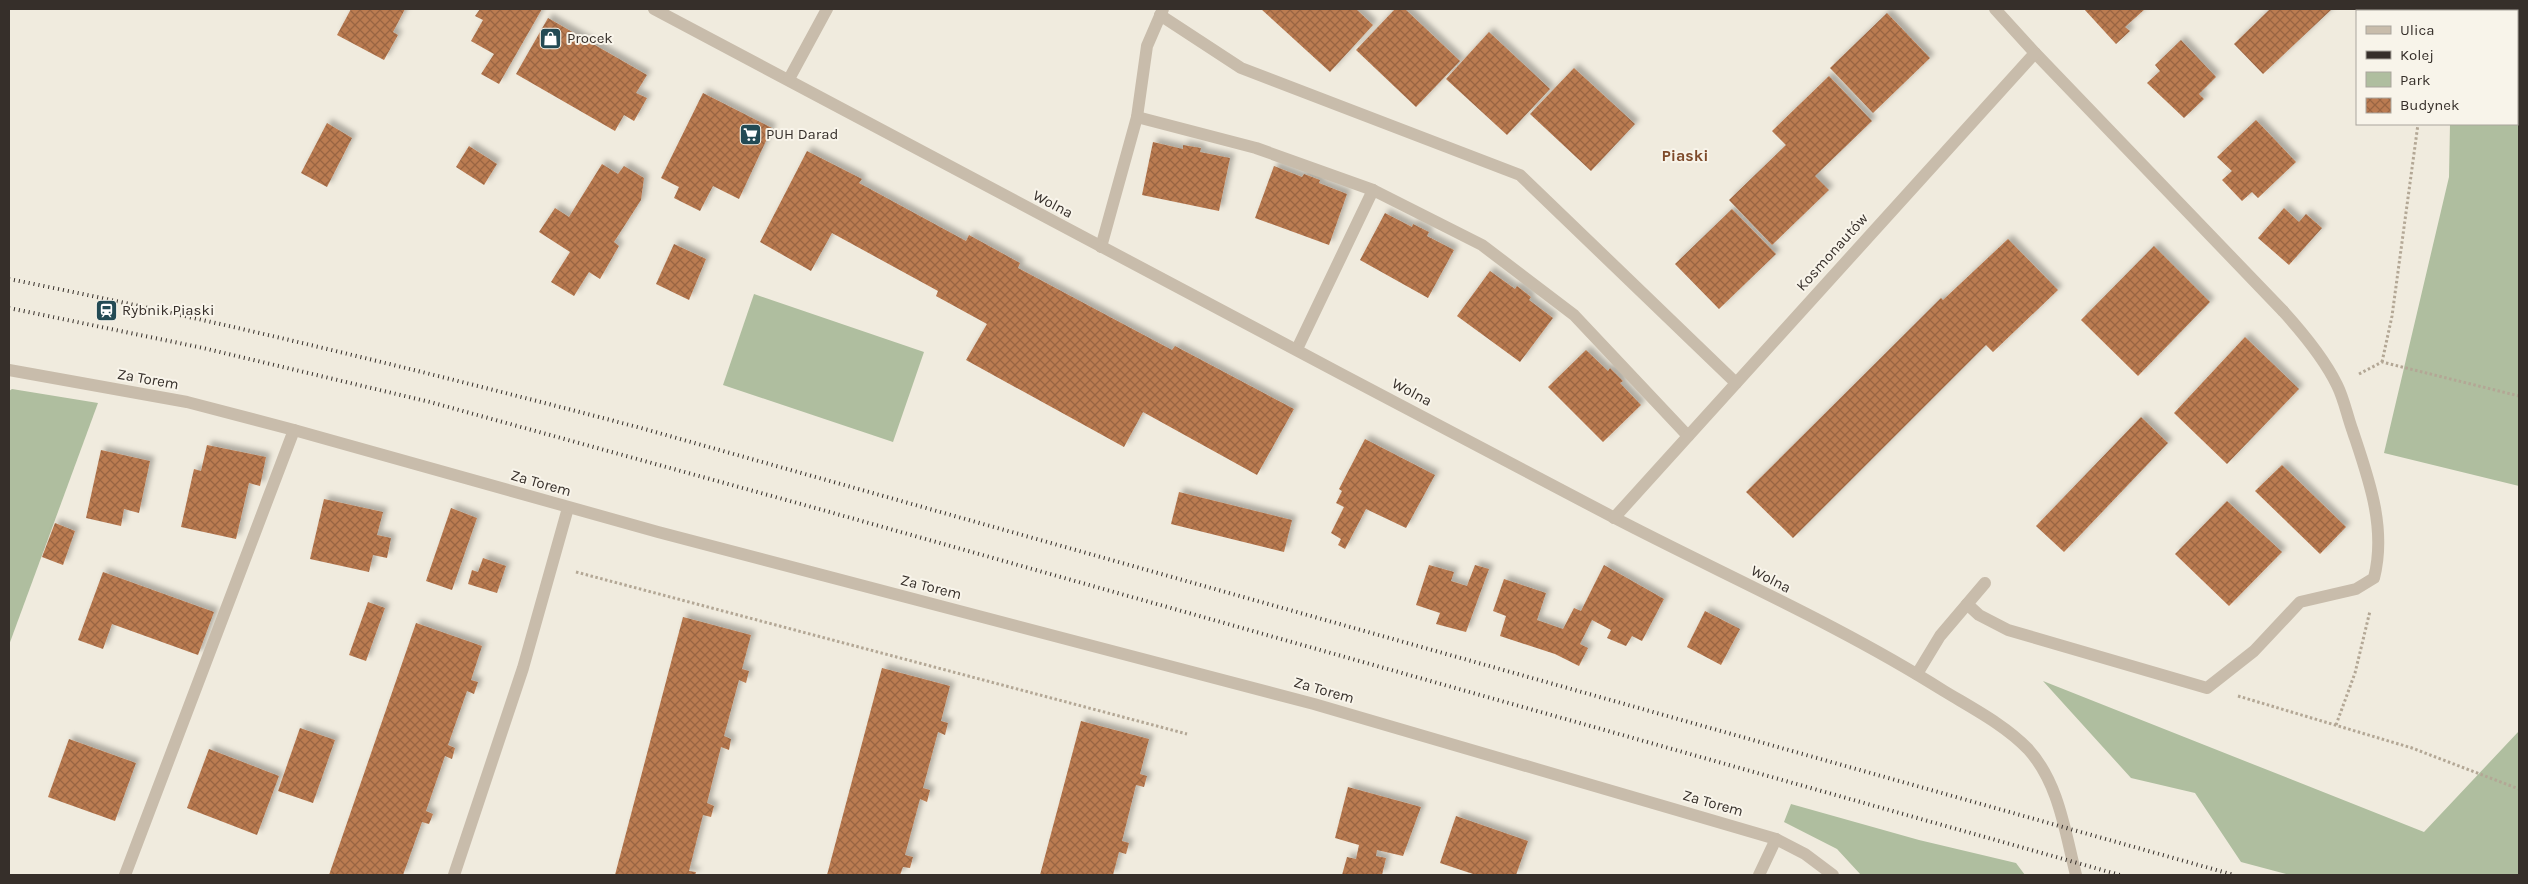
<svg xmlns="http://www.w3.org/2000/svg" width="2528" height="884" viewBox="0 0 2528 884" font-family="Karla,sans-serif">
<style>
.green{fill:#afbe9f}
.building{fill:url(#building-cross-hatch);filter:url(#shadow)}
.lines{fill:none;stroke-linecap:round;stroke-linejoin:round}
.path{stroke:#b3a795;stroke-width:3;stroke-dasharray:2.5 2.5;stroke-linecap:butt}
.service{stroke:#c8bcab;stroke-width:12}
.minor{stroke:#c8bcab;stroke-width:12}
.rail{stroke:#362f2a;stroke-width:4;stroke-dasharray:1 4;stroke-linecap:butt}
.labels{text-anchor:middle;stroke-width:4;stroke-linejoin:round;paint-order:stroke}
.poi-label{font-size:15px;fill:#362f2a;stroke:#f8f4ea;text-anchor:start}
.street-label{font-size:15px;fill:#362f2a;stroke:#f8f4ea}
.neighbourhood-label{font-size:16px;font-weight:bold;fill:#7e4a2a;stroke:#f8f4ea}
</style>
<defs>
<pattern id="building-cross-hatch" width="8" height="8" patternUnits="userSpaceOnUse" patternTransform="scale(1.25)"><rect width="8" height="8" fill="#bb7b51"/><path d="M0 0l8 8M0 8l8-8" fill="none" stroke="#996543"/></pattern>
<filter id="shadow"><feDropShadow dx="4.5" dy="-4.5" stdDeviation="2.5" flood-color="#0004"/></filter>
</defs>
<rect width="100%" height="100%" fill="#f0ebde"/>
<!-- green -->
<g class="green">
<path d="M2453,9H2519V486L2384,453L2449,177L2450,124H2517V11H2453Z"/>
<path d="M754,294L924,352L893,442L723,385Z"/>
<path d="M12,389L98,403L9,645V391Z"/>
<path d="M2043,681L2424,832L2519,731V875H2290L2241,862L2195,793L2131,778Z"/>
<path d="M1791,804L1919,840L2016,863L2025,875H1861L1837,849L1784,822Z"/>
</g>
<!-- building -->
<g class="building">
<path d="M351,9H405L393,32L398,35L384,60L337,35Z"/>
<path d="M480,9H542L499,84L481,74L494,54L471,41L483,20L475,16Z"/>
<path d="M1261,9H1356L1373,25L1330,72Z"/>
<path d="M1395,9H1405L1460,61L1416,107L1356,50Z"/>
<path d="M2084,9H2145L2125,27L2130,31L2116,44Z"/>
<path d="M2270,9H2332L2263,74L2234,44Z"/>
<path d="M1887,13L1930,58L1873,113L1830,68Z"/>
<path d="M548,18L647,75L636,93L647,98L634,121L624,115L615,131L516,74Z"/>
<path d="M1489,32L1550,89L1507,135L1446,79Z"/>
<path d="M2181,40L2216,77L2199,94L2204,99L2184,118L2147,83L2160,71L2155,65Z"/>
<path d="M1574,68L1635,124L1591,171L1530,114Z"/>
<path d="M1829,76L1872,121L1815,176L1829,190L1772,245L1729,200L1786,145L1772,131Z"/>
<path d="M703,93L772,128L739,199L713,186L700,211L674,198L679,187L661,178Z"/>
<path d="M2256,120L2296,162L2258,198L2252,192L2242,201L2222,180L2232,171L2217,157Z"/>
<path d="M327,123L352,138L327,187L301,173Z"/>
<path d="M1153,142L1183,149V145L1201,148L1200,152L1230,158L1219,211L1142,195Z"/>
<path d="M469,146L497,164L484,185L456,167Z"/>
<path d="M807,151L862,179L859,183L966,241L969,235L1020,263L1018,268L1172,350L1175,346L1294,409L1257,475L1143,412L1124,447L966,360L987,324L936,296L938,291L832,233L811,271L760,242Z"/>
<path d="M602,164L618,174L624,166L644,178L641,200L614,242L619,246L600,279L589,272L574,296L551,282L570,252L539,232L555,208L569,217Z"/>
<path d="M1274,166L1302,177L1304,174L1320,180L1319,183L1347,194L1329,245L1255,218Z"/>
<path d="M2284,208L2299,222L2306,214L2322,228L2289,265L2258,238Z"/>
<path d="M1732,209L1776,254L1719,309L1675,264Z"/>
<path d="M1385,213L1412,227L1413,224L1429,232L1427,236L1454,250L1428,298L1360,260Z"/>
<path d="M2008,239L2058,290L1993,352L1986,345L1793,538L1746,492L1941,298L1943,300Z"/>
<path d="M674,244L706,259L689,300L656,284Z"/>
<path d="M2154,246L2210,302L2138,376L2081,320Z"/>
<path d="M1490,271L1515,289L1517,286L1531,297L1529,300L1553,318L1520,362L1457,316Z"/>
<path d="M2245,337L2299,389L2227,464L2174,413Z"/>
<path d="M1586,350L1608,371L1610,368L1623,381L1620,383L1641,405L1603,442L1548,387Z"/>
<path d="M2141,417L2168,443L2064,552L2036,526Z"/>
<path d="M1365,439L1435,475L1406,528L1366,509L1345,549L1338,545L1341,539L1331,533L1344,507L1336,503L1342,491L1339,489Z"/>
<path d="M207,445L266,457L260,486L249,483L236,539L181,527L194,469L201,471Z"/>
<path d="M101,450L150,461L139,513L124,509L121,526L86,518Z"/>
<path d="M2282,465L2346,527L2320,554L2255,491Z"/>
<path d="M1179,492L1292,520L1284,552L1171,524Z"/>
<path d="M324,499L383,512L377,535L391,538L387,558L373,555L369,572L310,559Z"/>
<path d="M2227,501L2282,552L2229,606L2175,554Z"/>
<path d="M451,508L477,518L452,590L426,581Z"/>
<path d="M55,523L75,531L63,565L42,557Z"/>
<path d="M483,558L506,566L497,593L468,584L472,570L478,572Z"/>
<path d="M1429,565L1454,572L1451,581L1467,586L1475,565L1489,569L1466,632L1436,624L1440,613L1416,605Z"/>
<path d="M1604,565L1664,599L1642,641L1632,636L1626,646L1607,638L1611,630L1592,620L1580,644L1588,648L1579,666L1555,654L1500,636L1506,616L1493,611L1504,579L1546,593L1537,620L1563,629L1574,608L1581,611Z"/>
<path d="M103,572L214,612L198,655L112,624L103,649L78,640Z"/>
<path d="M368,602L385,608L366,661L349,655Z"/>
<path d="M1705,611L1740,629L1721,665L1687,647Z"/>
<path d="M683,617L751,635L742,669L749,671L746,683L739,680L724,736L731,739L729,750L721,747L707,803L714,806L711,817L703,815L689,871L696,872L695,875H615Z"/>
<path d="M416,623L482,646L471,680L478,682L474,694L467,691L448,745L455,748L452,759L445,756L426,811L433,814L429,824L422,822L403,875H329Z"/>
<path d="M882,668L950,686L941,721L948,723L945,735L938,732L923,788L930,790L927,802L920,799L905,855L913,857L910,868L903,867L900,875H827Z"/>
<path d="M1081,721L1149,739L1140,774L1147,776L1144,787L1136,785L1122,841L1129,843L1126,854L1119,852L1113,875H1040Z"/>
<path d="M300,728L335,740L313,803L278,791Z"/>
<path d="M69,739L136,763L115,821L48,797Z"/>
<path d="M209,749L279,776L257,835L187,808Z"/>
<path d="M1348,787L1421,807L1403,856L1377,850L1376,856L1386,858L1382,875H1342L1347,857L1356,859L1359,845L1335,838Z"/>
<path d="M1456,816L1528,841L1516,875H1476L1440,863Z"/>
</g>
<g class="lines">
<!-- path -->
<g class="path">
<path d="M2411,9V11"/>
<path d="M2382,362L2392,316L2418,124"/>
<path d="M2359,374L2382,362L2519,396"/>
<path d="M576,572L1187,734"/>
<path d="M2238,696L2412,748L2519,789"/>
<path d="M2336,725L2355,673L2370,611"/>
</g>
<!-- service -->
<g class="service">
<path d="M1160,15L1241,68L1520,175L1736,383"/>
<path d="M1137,117L1147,46L1163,9"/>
<path d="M1101,247L1137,117L1256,148L1373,190"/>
<path d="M1297,349L1373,190L1482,245L1574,315L1688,436"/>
<path d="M1967,604L1979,615L2008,630L2207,688L2254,651L2300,602L2356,589L2374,578C2387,527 2368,477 2352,429C2347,415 2344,399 2337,385C2325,360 2302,332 2283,311"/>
<path d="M1917,674L1940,636L1985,583"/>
<path d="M454,875L523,668L568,508"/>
</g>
<!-- minor -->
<g class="minor">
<path d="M654,9C974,177 1291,349 1611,516C1722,574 1838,624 1944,691C1972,708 2005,725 2028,749C2059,783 2065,832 2076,875"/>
<path d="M2035,53L2283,311"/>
<path d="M789,79L827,9"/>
<path d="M9,370L187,402L294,430L658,532L1314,704L1776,839L1805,854L1833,875"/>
<path d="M1614,518L2035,53L1995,9"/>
<path d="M125,875L294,430"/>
<path d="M1759,875L1776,839"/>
</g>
<!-- rail -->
<g class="rail">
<path d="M9,279C221,321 431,373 641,428L2234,875"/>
<path d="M9,308L203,348L430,402L819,509L2120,875"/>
</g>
</g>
<!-- icons -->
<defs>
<symbol id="shop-square" viewBox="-11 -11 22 22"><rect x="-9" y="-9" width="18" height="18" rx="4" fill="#234a54" stroke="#f8f4ea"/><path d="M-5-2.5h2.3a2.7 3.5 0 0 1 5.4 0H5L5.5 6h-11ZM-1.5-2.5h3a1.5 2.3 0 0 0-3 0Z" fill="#fff"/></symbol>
<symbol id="supermarket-square" viewBox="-11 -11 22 22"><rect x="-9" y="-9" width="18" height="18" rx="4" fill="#234a54" stroke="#f8f4ea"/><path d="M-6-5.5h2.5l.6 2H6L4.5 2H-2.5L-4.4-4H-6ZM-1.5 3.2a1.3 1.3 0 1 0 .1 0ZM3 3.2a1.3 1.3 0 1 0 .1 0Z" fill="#fff"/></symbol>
<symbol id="station-square" viewBox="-11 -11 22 22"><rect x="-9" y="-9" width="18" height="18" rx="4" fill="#234a54" stroke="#f8f4ea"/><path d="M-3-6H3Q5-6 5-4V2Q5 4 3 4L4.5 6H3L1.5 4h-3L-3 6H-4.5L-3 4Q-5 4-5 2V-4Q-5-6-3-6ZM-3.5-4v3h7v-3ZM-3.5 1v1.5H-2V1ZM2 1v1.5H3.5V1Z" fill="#fff"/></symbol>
</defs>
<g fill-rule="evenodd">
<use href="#shop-square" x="538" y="26" width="25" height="25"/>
<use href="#supermarket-square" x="738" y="122" width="25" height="25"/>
<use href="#station-square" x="94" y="298" width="25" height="25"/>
</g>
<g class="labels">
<!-- poi labels -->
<g class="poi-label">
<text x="567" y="43">Procek</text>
<text x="766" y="139">PUH Darad</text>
<text x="122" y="315">Rybnik Piaski</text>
</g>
<!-- street labels -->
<g class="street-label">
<text transform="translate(1053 204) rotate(28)" y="5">Wolna</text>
<text transform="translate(1832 252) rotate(-48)" y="5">Kosmonautów</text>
<text transform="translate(148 379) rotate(10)" y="5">Za Torem</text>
<text transform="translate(1412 392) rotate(28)" y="5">Wolna</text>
<text transform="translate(541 483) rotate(16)" y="5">Za Torem</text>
<text transform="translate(1771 579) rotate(27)" y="5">Wolna</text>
<text transform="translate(931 587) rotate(14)" y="5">Za Torem</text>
<text transform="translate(1324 690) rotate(16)" y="5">Za Torem</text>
<text transform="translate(1713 803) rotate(16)" y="5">Za Torem</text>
</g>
<!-- neighbourhood labels -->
<g class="neighbourhood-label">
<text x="1685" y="161">Piaski</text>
</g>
</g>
<!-- border -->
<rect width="2528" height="884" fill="none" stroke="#362f2a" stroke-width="20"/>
<!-- legend -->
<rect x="2356" y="10" width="162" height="115" fill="#f8f4ea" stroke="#aaa59d"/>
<rect x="2366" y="26" width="25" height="8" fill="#c8bcab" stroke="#aaa59d"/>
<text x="2400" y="35" font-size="15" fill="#362f2a">Ulica</text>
<rect x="2366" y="51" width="25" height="8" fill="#362f2a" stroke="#aaa59d"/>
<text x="2400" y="60" font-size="15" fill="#362f2a">Kolej</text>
<rect x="2366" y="72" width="25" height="15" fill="#afbe9f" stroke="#aaa59d"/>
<text x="2400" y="85" font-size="15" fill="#362f2a">Park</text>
<rect x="2366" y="98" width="25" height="15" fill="url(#building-cross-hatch)" stroke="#aaa59d"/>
<text x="2400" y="110" font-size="15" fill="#362f2a">Budynek</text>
</svg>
